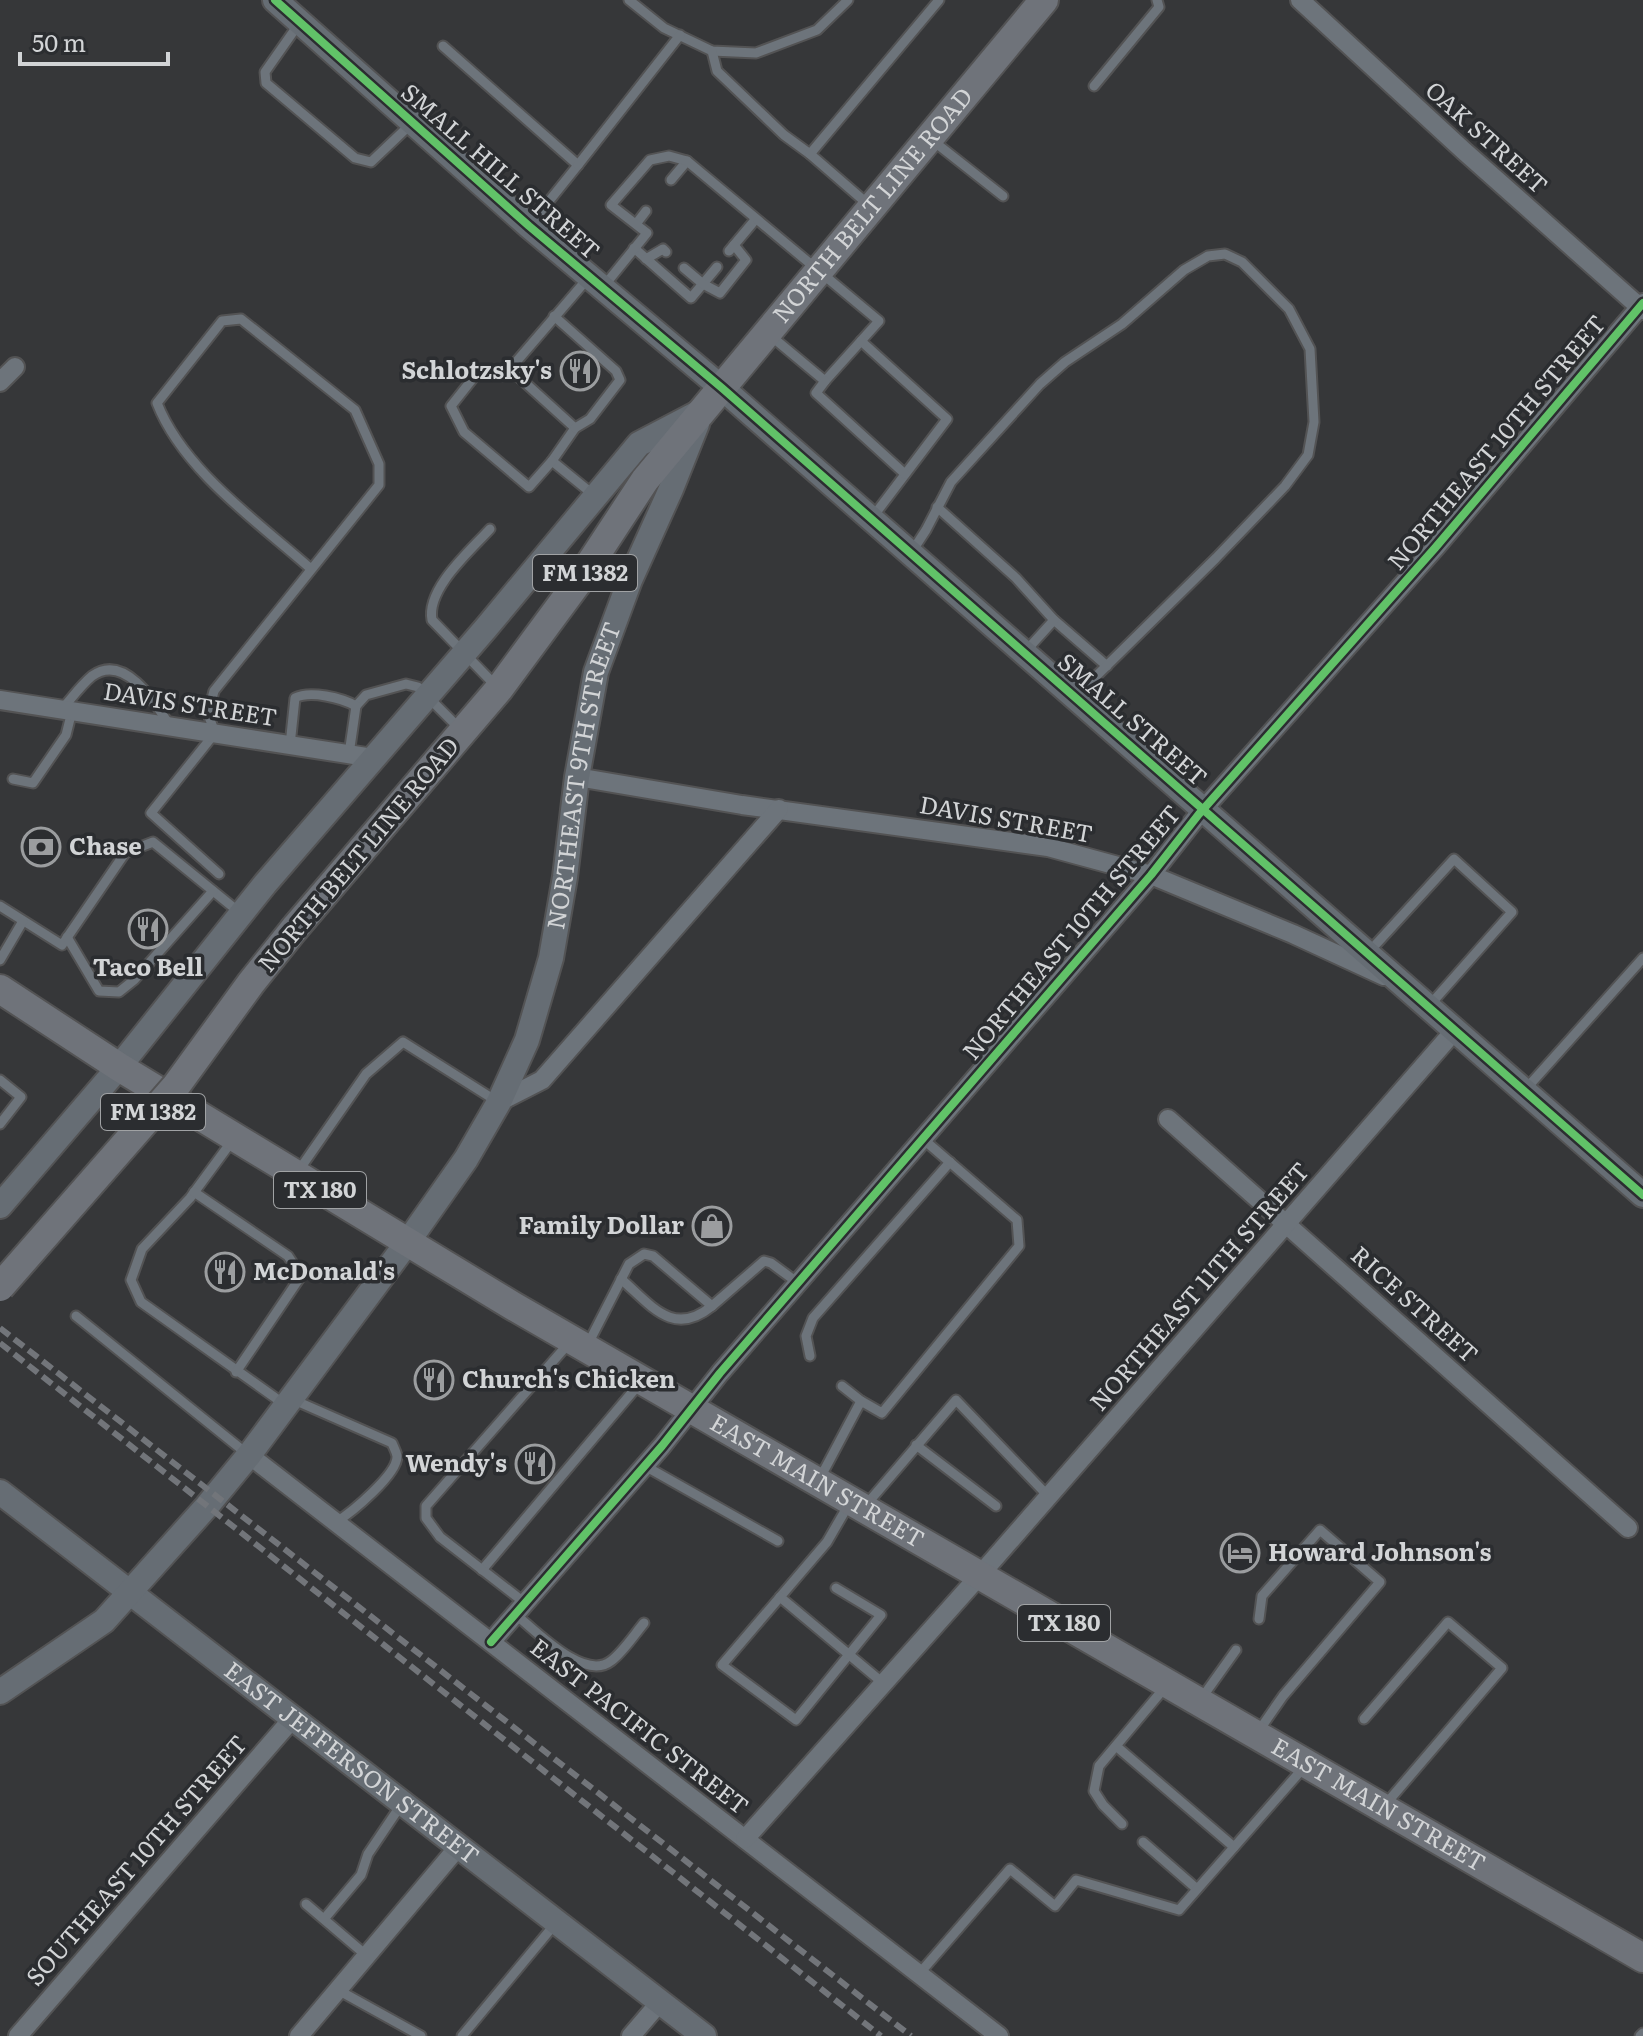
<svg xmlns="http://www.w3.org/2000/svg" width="1643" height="2036" viewBox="0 0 1643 2036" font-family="Literata,serif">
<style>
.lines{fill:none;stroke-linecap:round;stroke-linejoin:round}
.lane-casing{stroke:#535354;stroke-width:13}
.street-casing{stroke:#535354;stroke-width:22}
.secondary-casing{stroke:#535354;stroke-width:28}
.primary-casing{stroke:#535354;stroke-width:32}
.lane{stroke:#6d747b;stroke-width:9}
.street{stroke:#6d747b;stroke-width:18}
.secondary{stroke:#666d74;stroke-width:24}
.primary{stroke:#6f737a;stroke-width:28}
.rail{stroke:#72757a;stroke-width:6;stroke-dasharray:12 6;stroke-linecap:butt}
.primary-bridge-casing{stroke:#535354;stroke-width:32;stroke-linecap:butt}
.primary-bridge{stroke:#6f737a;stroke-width:28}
.cycleway-casing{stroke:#2b2d30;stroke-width:13}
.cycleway{stroke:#61c268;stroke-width:8}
.labels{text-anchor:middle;stroke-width:7;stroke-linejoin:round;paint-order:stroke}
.shield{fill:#2b2d30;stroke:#a0a2a4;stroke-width:2}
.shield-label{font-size:22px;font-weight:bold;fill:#d2d4d6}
.street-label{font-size:24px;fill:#d2d4d6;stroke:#2b2d30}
.poi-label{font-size:24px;font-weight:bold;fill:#d2d4d6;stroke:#2b2d30;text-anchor:start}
</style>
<rect width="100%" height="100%" fill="#363739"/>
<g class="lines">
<defs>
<g id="lane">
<path d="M629,0L664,28L712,51L756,53L817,30L848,0"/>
<path d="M298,25L265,72L266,83L355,158L371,162L412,123"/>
<path d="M443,46L578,165L529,226"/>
<path d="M712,51L717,71L784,135L810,154"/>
<path d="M1094,86L1159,7L1157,0"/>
<path d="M932,140L1003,196"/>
<path d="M578,165L680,35"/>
<path d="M671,180L687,161"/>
<path d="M870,206L810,154L939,0"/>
<path d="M636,224L646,211"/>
<path d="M634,248L691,298L717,267"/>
<path d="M729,251L755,220"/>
<path d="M646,259L663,249L666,252"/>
<path d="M684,268L703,284L720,293L746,260L734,245"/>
<path d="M589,277L510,369L575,428L552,461L595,496"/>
<path d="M604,286L647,233L611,205L650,160L669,156L687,161L879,321L825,381L771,336"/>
<path d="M554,316L616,371L620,380L590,419L575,428"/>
<path d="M861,341L947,419L872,518"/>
<path d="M510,369L478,372L451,406L464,432L529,487L552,461"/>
<path d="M825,381L816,393L905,474"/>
<path d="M937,507L1016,578L1054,620L1107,666"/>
<path d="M490,529C470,551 426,589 432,620L497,687"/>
<path d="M911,553L926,530L951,482L1040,384L1065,362L1122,324L1184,270L1208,256L1225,254L1242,262L1289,309L1310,349L1314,422L1308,455L1285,486L1216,558L1077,695"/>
<path d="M1024,653L1054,620"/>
<path d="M356,706L366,695L406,684L418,687L460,729"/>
<path d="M62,709C71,699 81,685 92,676C125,652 156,704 170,726"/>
<path d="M290,745L295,698C310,690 342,698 356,706L349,754"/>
<path d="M13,779L33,783L66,735L72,711"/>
<path d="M219,874L151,813L215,733L208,714L214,691L379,485V464L355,410L241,319L222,321L157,403C183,470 258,522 311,569"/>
<path d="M0,906L62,945L125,853L153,842L239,912"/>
<path d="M67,937L99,991L119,992L134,980L213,891"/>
<path d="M1368,953L1454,859L1512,912L1429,1006"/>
<path d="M0,960L23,921"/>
<path d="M0,1080L21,1097L0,1124"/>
<path d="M1525,1090L1643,958"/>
<path d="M232,1141L190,1198L142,1249L131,1280L141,1302L284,1404"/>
<path d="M297,1173L366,1074L403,1042L498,1102"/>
<path d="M194,1192L288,1256L301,1276L236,1372"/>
<path d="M621,1279C651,1305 673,1338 712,1306"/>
<path d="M76,1316L246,1453"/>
<path d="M588,1344L629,1264L644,1254L653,1256L712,1306L764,1261L771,1263L798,1283"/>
<path d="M810,1356L806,1336L813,1318L950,1162"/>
<path d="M842,1386L861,1401"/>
<path d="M294,1400L392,1443C394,1448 396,1451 397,1456C398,1474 351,1513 336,1522"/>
<path d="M916,1445L996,1506"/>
<path d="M645,1466L778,1541"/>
<path d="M819,1480L861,1401L882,1413L1019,1246L1017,1220L923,1139"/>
<path d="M866,1505L956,1400L1048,1496"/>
<path d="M482,1570L640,1383"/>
<path d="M836,1588L881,1615L796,1720L722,1665L827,1542L849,1504"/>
<path d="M780,1597L883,1683"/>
<path d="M525,1603L440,1537L426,1518V1506L569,1343"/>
<path d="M515,1614C535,1630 584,1682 611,1661C623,1652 634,1635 644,1623"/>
<path d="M1201,1699L1236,1650"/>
<path d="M1364,1719L1448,1622L1502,1668L1385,1805"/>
<path d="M1258,1732L1283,1696L1380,1582L1320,1530L1262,1596L1259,1619"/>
<path d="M1116,1746L1234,1847"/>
<path d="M1122,1824L1103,1805L1094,1791L1099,1766L1166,1686"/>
<path d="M1143,1842L1197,1889"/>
<path d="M306,1904L367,1956"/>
<path d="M324,1919L361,1875L368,1854L401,1805"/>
<path d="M919,1974L1010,1869L1055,1906L1076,1880L1179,1910L1305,1766"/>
<path d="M338,1990L421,2036"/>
<path d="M462,2036L555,1924"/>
<path d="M1640,2036L1643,2033"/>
</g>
<g id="street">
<path d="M1300,0L1464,151L1643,310"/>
<path d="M0,382L15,367"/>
<path d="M0,700L373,758"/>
<path d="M577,777L742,805L1048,847L1151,875L1293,934L1384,976"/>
<path d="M499,1102L542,1080L779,809"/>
<path d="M1168,1119L1628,1528"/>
<path d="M249,1455L999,2036"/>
<path d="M491,1642L662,1446L720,1373L1151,875L1199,814L1435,548L1643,303"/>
<path d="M745,1839L980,1575L1455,1030"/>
<path d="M18,2036L293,1718"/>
<path d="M299,2036L459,1846"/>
<path d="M631,2036L660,2002"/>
</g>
<g id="secondary">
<path d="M275,0L529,226L722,388L1643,1195"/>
<path d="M0,1206L119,1067L265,884L486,628L639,444L700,412"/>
<path id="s1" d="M0,1492L704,2036"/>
<path id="s2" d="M0,1692L104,1621L207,1506L249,1455L407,1243L466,1159L499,1102L527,1040L551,958L565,877L577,777L596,672L630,580L671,489L697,424"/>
</g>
<g id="primary">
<path id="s3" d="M295,928L499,689L578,582L645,480L1044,0"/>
<path id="s4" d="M0,989L119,1067L513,1306L1643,1958"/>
</g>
</defs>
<!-- lane casing -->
<use href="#lane" class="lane-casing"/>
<!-- street casing -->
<use href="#street" class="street-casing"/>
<!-- secondary casing -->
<use href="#secondary" class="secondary-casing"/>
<!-- primary casing -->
<use href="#primary" class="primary-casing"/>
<!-- lane -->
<use href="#lane" class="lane"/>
<!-- street -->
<use href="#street" class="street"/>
<!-- secondary -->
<use href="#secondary" class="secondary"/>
<!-- primary -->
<use href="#primary" class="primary"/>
<!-- rail -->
<g class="rail">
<path d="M0,1328L911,2036"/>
<path d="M0,1343L881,2036"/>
</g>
<defs>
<path id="primary-bridge" d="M0,1287L176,1086L251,983L295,928"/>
</defs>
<!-- primary-bridge casing -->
<use href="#primary-bridge" class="primary-bridge-casing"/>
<!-- primary-bridge -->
<use href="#primary-bridge" class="primary-bridge"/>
<defs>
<g id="cycleway">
<path d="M275,0L529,226L722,388L1643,1195"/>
<path d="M491,1642L662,1446L720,1373L1151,875L1199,814L1435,548L1643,303"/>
</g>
</defs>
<!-- cycleway casing -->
<use href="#cycleway" class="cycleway-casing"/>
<!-- cycleway -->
<use href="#cycleway" class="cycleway"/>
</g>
<!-- icons -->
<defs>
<symbol id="restaurant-ring" viewBox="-11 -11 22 22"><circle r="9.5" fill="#2b2d30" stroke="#9b9d9f" stroke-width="1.5"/><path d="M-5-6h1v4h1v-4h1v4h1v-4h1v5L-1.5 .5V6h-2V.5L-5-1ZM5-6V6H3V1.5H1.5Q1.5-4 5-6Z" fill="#9b9d9f"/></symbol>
<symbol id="bank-ring" viewBox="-11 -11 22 22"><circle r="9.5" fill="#2b2d30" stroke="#9b9d9f" stroke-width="1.5"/><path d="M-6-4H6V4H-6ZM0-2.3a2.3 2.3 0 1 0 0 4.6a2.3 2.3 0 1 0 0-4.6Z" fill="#9b9d9f"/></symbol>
<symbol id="shop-ring" viewBox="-11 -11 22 22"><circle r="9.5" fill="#2b2d30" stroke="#9b9d9f" stroke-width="1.5"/><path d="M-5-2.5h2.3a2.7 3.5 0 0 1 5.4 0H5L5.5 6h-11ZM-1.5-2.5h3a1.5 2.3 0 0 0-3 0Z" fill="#9b9d9f"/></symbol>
<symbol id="hotel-ring" viewBox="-11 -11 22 22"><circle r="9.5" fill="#2b2d30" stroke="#9b9d9f" stroke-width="1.5"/><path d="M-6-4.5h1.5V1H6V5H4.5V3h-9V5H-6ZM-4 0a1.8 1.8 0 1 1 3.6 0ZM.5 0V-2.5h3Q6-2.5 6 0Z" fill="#9b9d9f"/></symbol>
</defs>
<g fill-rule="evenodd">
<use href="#restaurant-ring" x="558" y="349" width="44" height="44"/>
<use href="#bank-ring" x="19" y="825" width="44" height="44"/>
<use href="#restaurant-ring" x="126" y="907" width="44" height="44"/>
<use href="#shop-ring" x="690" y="1204" width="44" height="44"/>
<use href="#restaurant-ring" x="203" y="1250" width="44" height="44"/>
<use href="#restaurant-ring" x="412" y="1358" width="44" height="44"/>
<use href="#restaurant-ring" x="513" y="1442" width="44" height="44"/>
<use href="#hotel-ring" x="1218" y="1531" width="44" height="44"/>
</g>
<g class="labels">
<!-- shield labels -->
<g class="shield">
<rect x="533" y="555" width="104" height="36" rx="6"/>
<rect x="101" y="1094" width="104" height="36" rx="6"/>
<rect x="274" y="1172" width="92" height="36" rx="6"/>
<rect x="1018" y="1605" width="92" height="36" rx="6"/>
</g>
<g class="shield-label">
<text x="585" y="581">FM 1382</text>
<text x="153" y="1120">FM 1382</text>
<text x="320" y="1198">TX 180</text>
<text x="1064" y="1631">TX 180</text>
</g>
<!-- street labels -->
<g class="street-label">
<text transform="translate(1486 138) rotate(42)" y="8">OAK STREET</text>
<text transform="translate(500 172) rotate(41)" y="8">SMALL HILL STREET</text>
<text dy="8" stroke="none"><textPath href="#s3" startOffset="926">NORTH BELT LINE ROAD</textPath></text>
<text transform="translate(1497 443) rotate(-50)" y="8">NORTHEAST 10TH STREET</text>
<text transform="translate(190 705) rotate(9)" y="8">DAVIS STREET</text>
<text transform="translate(1132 720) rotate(41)" y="8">SMALL STREET</text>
<text dy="8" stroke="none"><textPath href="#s2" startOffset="1118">NORTHEAST 9TH STREET</textPath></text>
<text transform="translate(1006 820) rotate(10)" y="8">DAVIS STREET</text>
<text transform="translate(359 855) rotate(-50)" y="8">NORTH BELT LINE ROAD</text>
<text transform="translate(1072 933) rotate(-50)" y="8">NORTHEAST 10TH STREET</text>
<text transform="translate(1200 1287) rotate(-49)" y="8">NORTHEAST 11TH STREET</text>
<text transform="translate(1414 1305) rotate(42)" y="8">RICE STREET</text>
<text dy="8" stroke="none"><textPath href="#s4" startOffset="954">EAST MAIN STREET</textPath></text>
<text transform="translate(639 1727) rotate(38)" y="8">EAST PACIFIC STREET</text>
<text dy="8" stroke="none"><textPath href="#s1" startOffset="444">EAST JEFFERSON STREET</textPath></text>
<text dy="8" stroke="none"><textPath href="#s4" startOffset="1602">EAST MAIN STREET</textPath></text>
<text transform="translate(137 1861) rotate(-49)" y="8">SOUTHEAST 10TH STREET</text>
</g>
<!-- poi labels -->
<g class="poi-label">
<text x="552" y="379" text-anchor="end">Schlotzsky's</text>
<text x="69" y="855">Chase</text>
<text x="148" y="976" text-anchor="middle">Taco Bell</text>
<text x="684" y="1234" text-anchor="end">Family Dollar</text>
<text x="253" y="1280">McDonald's</text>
<text x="462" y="1388">Church's Chicken</text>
<text x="507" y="1472" text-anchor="end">Wendy's</text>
<text x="1268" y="1561">Howard Johnson's</text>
</g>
</g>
<!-- scale -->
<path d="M20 52v12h148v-12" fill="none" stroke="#d2d4d6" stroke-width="4"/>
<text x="32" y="52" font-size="24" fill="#d2d4d6" stroke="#2b2d30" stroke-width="6" paint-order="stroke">50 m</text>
</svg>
